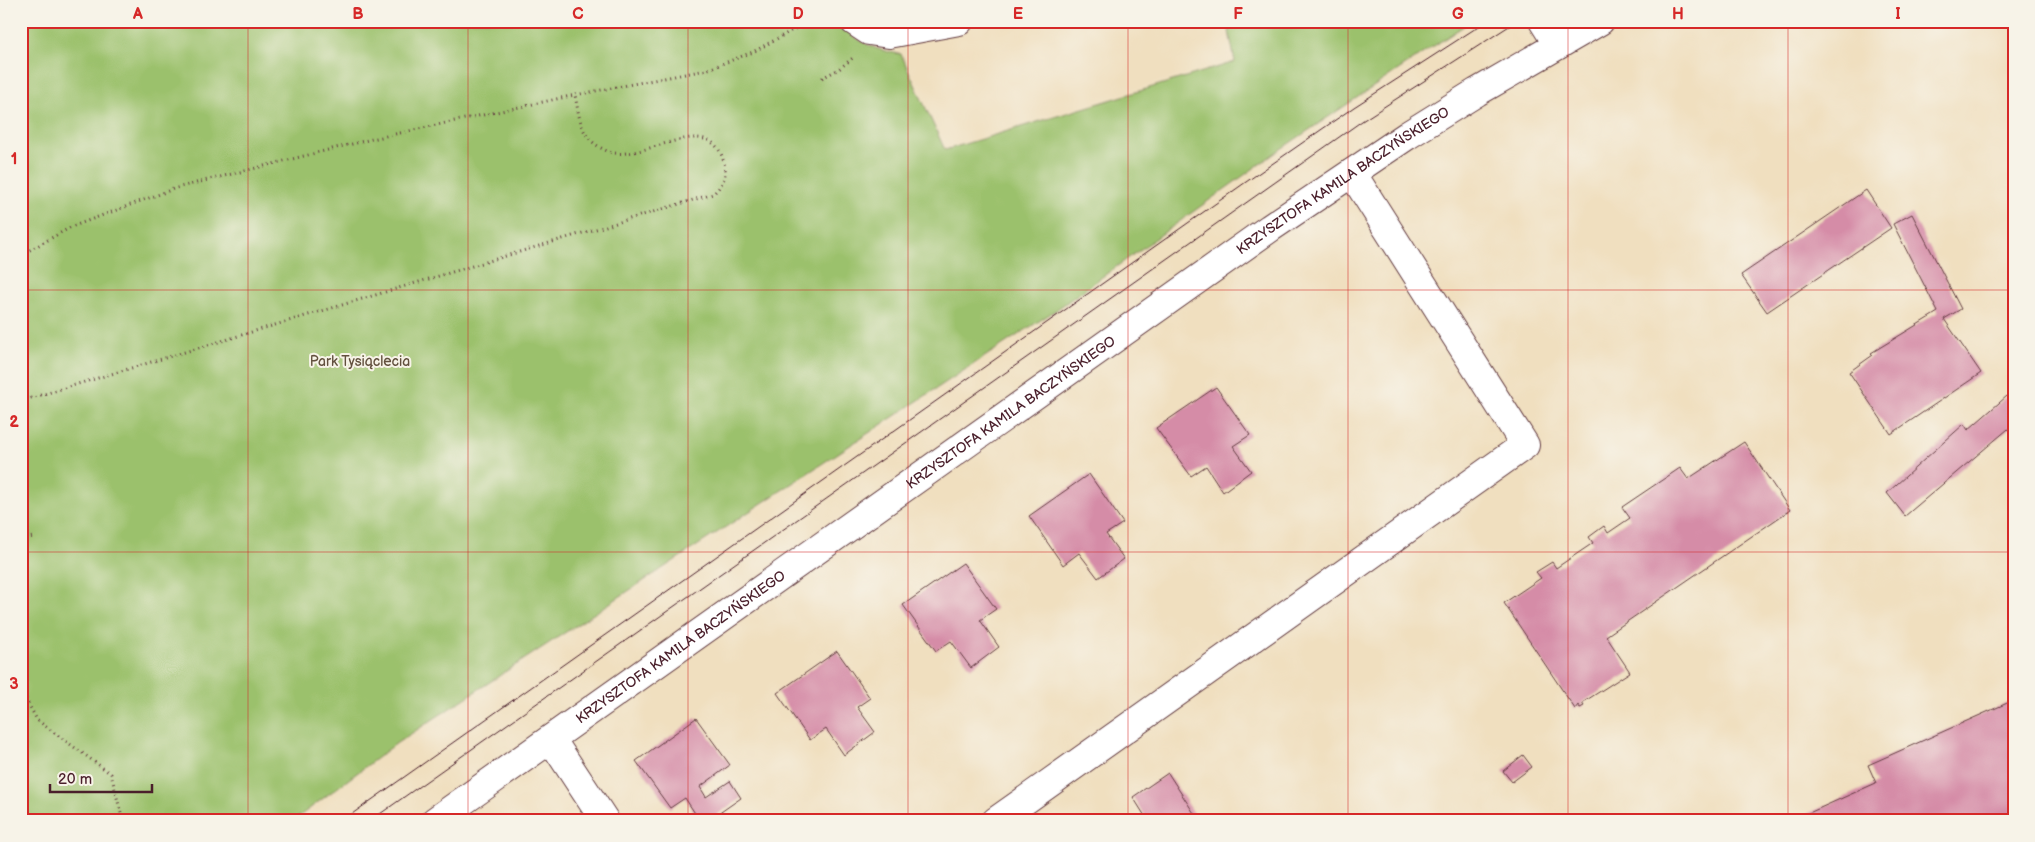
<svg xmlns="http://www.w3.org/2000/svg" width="2035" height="842" viewBox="0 0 2035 842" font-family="'Balsamiq Sans',sans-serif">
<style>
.green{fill:#9bc16c;stroke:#72704c}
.building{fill:#d58ca7}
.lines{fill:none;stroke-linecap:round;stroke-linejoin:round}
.minor-casing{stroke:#633c41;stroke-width:30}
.path{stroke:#633c41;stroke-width:3;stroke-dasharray:1 4;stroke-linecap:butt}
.minor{stroke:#fff;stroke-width:28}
.tram{stroke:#4a1f2b;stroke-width:1}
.grid{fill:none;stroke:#d62828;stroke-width:1;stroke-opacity:0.55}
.labels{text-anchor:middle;stroke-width:4;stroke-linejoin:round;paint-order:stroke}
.street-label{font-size:14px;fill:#4a1f2b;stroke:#f7f3e8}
.park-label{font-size:14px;fill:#62503e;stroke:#f7f3e8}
.neatline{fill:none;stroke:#d62828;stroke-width:2}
.grid-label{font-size:16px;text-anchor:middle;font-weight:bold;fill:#d62828}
</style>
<rect width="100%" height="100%" fill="#f7f3e8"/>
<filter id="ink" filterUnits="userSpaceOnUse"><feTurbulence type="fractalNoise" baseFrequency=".02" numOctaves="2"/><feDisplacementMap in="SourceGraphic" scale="10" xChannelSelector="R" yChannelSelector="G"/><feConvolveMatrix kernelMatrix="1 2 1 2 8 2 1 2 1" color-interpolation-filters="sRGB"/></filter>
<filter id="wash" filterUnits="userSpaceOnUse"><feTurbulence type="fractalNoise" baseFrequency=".0096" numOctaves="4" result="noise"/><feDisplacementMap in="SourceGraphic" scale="20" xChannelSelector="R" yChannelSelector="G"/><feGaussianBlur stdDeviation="1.12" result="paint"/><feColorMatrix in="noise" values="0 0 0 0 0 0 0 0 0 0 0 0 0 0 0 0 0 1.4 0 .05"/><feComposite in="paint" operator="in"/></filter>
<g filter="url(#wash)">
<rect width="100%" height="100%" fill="#f0dfbf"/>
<!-- green -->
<path class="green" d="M21,21H836C858,41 871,50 901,54L945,150L1235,62L1227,21H1471L1278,151L1056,310L397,743L293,821H21Z"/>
<g id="blocks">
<!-- building -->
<g class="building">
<path d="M1866,190L1891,228L1767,312L1741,275Z"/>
<path d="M1912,214L1961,309L1944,319L1981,373L1891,434L1849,372L1873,355L1871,353L1938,312L1893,224Z"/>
<path d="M1216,387L1250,435L1233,446L1251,471L1223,492L1206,466L1191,476L1156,428Z"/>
<path d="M2007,396L2014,405V424L1905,516L1887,493L1964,424L1968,430Z"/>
<path d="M1744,442L1790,510L1606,636L1630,672L1582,703L1584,706L1580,708L1578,705L1575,709L1504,603L1541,578L1536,572L1552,562L1556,568L1593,543L1589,537L1604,526L1608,533L1630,518L1622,507L1680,468L1688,479Z"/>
<path d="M1089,474L1123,523L1106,534L1124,559L1098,578L1079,553L1063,565L1029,516Z"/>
<path d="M963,563L996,609L980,620L999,647L971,668L951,641L936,651L903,605Z"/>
<path d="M837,651L870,698L857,707L875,732L844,755L826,729L810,740L777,693Z"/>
<path d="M2014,700V821H1791L1876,783L1868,765Z"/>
<path d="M696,718L730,765L700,787L706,797L730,781L741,798L708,821H700L685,798L670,808L636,761Z"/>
<path d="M1523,755L1532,767L1512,782L1503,771Z"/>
<path d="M1168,773L1199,821H1148L1133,797Z"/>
</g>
</g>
</g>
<g filter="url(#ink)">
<use href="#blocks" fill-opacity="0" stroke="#633c41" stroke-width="1"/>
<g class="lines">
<defs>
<g id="minor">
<path d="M854,21L869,31L889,34L959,21"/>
<path d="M1543,21L1558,45"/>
<path d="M551,739L605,821"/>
<path id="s1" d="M435,821L1270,228L1408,135L1477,92L1600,21"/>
<path d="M996,821L1525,445L1352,173"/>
</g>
</defs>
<!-- minor casing -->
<use href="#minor" class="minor-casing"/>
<!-- path -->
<g class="path">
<path d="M822,78L839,69L854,57"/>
<path d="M21,255L71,227L176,188L372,139L575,95L706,70L753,52L809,21"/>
<path d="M21,401L713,194C721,186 726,180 725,168C715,103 642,166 607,151C580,139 580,120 575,95"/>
<path d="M21,539L34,537"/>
<path d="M21,690L37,720L111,774L123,821"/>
</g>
<!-- minor -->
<use href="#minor" class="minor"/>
<!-- tram -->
<g class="tram">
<path d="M342,821L1246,182L1354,107L1487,21"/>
<path d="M370,821L1362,121L1517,21"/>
</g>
</g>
</g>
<!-- grid -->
<path class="grid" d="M248,21V821M468,21V821M688,21V821M908,21V821M1128,21V821M1348,21V821M1568,21V821M1788,21V821M21,290H2014M21,552H2014"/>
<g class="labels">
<!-- street labels -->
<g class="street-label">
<text dy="5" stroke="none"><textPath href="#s1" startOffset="1111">KRZYSZTOFA KAMILA BACZYŃSKIEGO</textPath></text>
<text dy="5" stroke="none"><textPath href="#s1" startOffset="706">KRZYSZTOFA KAMILA BACZYŃSKIEGO</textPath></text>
<text dy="5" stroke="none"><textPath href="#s1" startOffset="301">KRZYSZTOFA KAMILA BACZYŃSKIEGO</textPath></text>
</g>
<!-- park labels -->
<g class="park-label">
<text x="360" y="366">Park Tysiąclecia</text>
</g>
</g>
<!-- margin -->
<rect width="2035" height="842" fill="none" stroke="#f7f3e8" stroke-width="55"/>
<!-- scale -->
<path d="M50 784v8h102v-8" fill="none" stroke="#4a1f2b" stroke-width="2.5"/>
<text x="58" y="784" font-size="15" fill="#4a1f2b" stroke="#f7f3e8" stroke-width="4" paint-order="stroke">20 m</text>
<rect x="28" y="28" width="1980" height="786" class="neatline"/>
<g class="grid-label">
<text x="138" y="19">A</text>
<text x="358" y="19">B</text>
<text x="578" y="19">C</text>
<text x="798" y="19">D</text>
<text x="1018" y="19">E</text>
<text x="1238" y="19">F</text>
<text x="1458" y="19">G</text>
<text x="1678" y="19">H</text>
<text x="1898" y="19">I</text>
<text x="14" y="164">1</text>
<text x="14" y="427">2</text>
<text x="14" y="689">3</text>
</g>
</svg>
